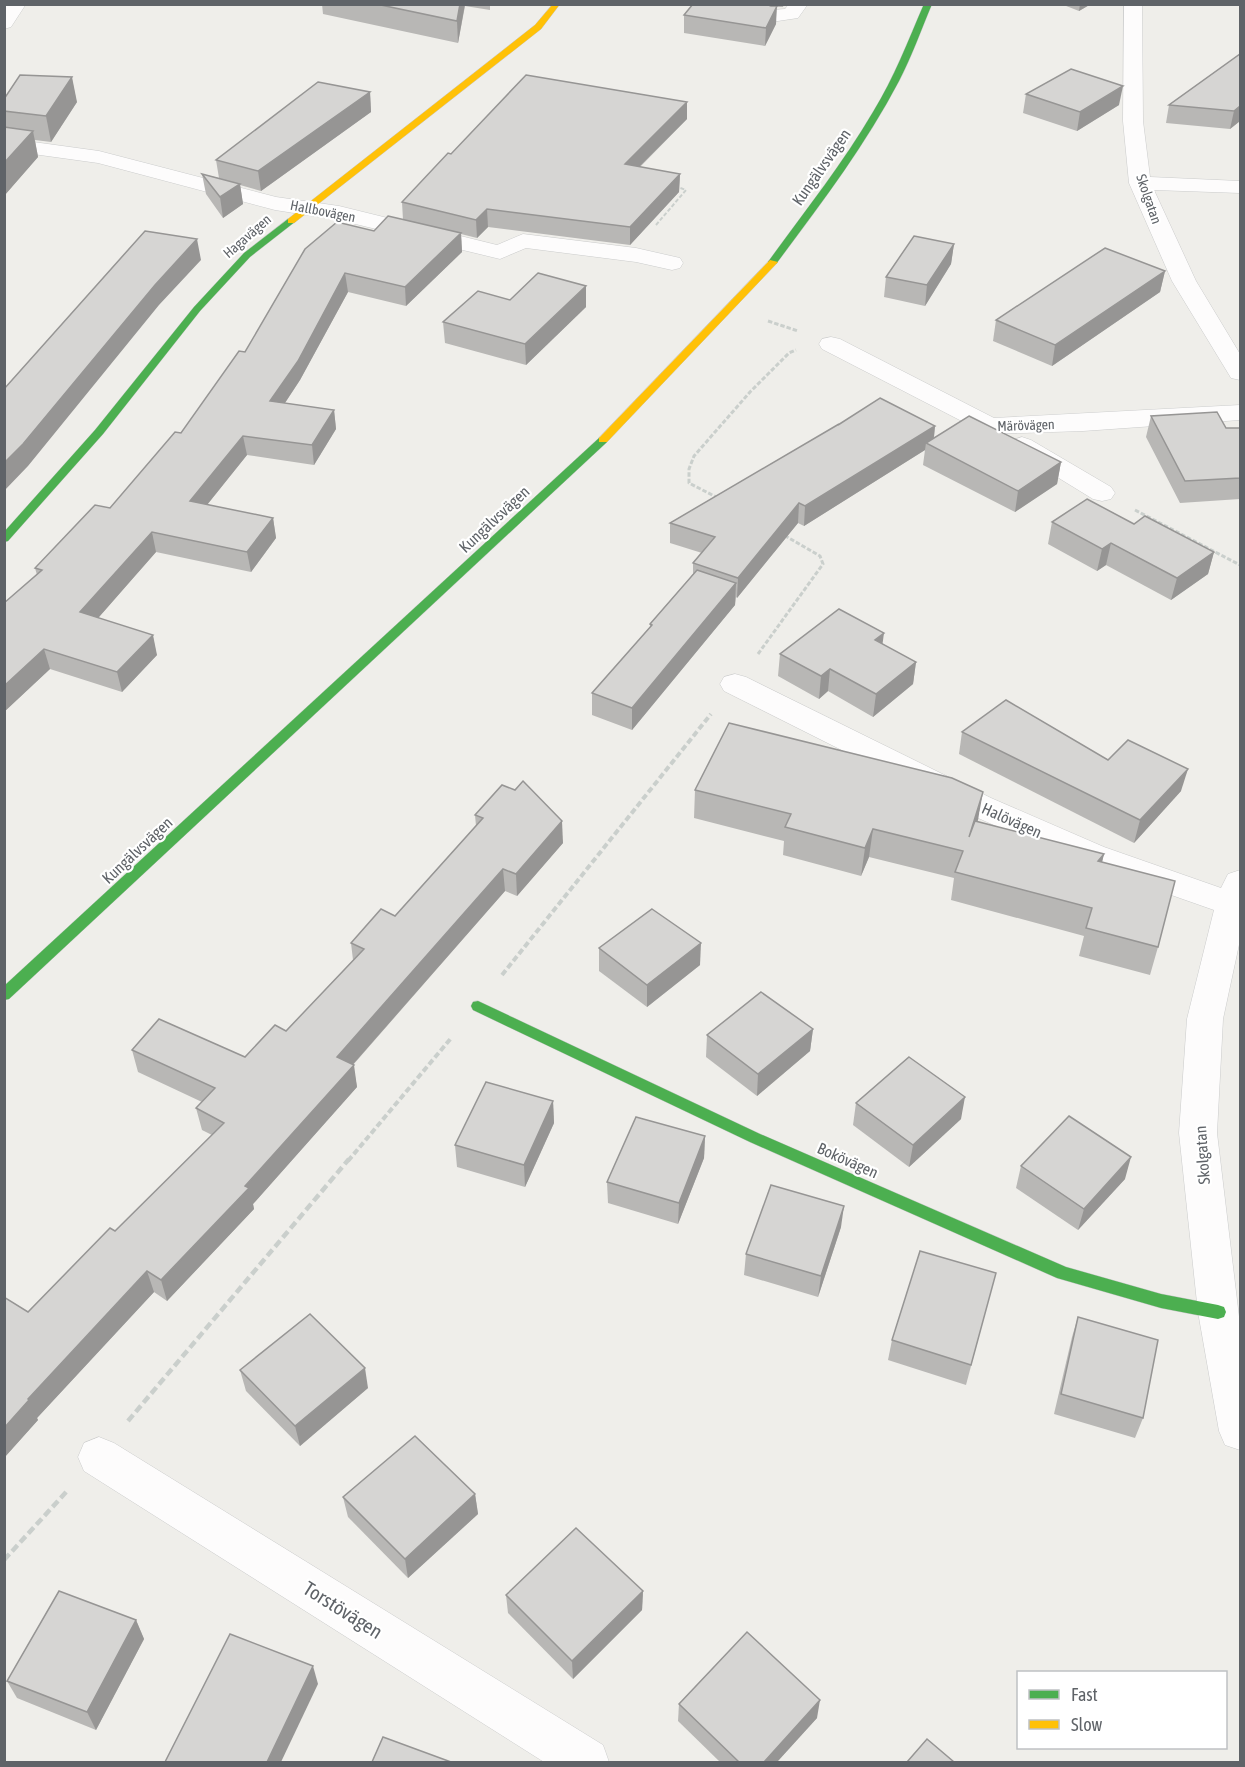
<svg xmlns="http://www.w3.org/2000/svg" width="1245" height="1767" viewBox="0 0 1245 1767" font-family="'Asap Condensed',sans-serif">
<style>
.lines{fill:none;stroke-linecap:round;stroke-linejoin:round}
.street-casing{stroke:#cbcccc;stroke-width:1}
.fast-casing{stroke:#cacacb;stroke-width:1}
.slow-casing{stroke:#cacacb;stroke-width:1}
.path-far3{stroke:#cacfcc;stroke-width:2;stroke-dasharray:4 2;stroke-linecap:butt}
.path-far2{stroke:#cacfcc;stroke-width:3;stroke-dasharray:4.5 2;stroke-linecap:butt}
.path-far1{stroke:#cacfcc;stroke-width:4;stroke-dasharray:6 3;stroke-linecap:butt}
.path{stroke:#cacfcc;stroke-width:4.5;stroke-dasharray:8 4;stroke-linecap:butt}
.street{fill:#fdfcfc;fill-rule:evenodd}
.fast{fill:#4caf50;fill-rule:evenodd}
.slow{fill:#ffc107;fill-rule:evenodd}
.wall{fill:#b8b7b5}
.shaded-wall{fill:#969594}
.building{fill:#d6d5d3;stroke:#969594;stroke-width:1.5}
.labels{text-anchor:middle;stroke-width:4.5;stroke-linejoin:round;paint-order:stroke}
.far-street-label{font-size:14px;fill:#5f6368;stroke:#fff}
.street-label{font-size:16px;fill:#5f6368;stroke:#fff}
.near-street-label{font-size:20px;fill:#5f6368;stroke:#fff}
</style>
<rect width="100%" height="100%" fill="#efeeea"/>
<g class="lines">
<defs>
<g id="street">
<path d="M7,4H26L11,27L4,29V9Z"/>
<path d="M722,4H752L772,10L785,9L789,4H808L798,18L771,22L724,8Z"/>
<path d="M1124,4H1142L1143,121L1150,177L1240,181V193L1154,190L1196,281L1240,354V380L1231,378L1228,373L1172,281L1129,183L1123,121Z"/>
<path d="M4,138L99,151L276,197L339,206L497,245L523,234L636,248L680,258L683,263L680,268L672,270L636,262L526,248L500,259L339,220L275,210L98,163L4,150Z"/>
<path d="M831,337L840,339L994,418L1240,405V420L1083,431L990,434L981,431L822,349L819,344L822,339Z"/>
<path d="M1022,437L1031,440L1111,487L1115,493L1111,499L1102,501L1093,499L1013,450L1009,445L1013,440Z"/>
<path d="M735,674L746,677L991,798L1104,847L1221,888L1228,874L1240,870V940L1223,1019L1217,1133L1240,1325V1450L1225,1445L1219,1431L1198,1312L1179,1133L1187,1019L1214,910L1080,863L969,814L724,691L720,684L724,677Z"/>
<path d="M99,1437L114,1443L603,1745L609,1762H544L84,1471L78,1457L84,1443Z"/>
</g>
<g id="fast">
<path d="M924,4H932C921,30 912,56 899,81C865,146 820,205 776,264H770L768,262C804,212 842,165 873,112C894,78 908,41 924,4Z"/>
<path d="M288,219L296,221L250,257L200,311L103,434L8,541L4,542V532L95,430L194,307L244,253Z"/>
<path d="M603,437L607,438V442L9,999L4,1000V986L599,438Z"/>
<path d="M478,1001L760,1134L1066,1267L1161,1294L1218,1305L1224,1307L1226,1312L1224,1317L1218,1319L1161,1308L1057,1278L750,1142L473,1010L471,1006L473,1002Z"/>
</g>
<g id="slow">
<path d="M553,4H560L541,29L294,223H288V219L535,25Z"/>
<path d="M770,260L778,262L607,442H599V438Z"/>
</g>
</defs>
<!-- street casing -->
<use href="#street" class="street-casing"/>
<!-- fast casing -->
<use href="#fast" class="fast-casing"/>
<!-- slow casing -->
<use href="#slow" class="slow-casing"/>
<!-- path-far3 -->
<path class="path-far3" d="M656,225L686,190L675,186"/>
<!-- path-far2 -->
<g class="path-far2">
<path d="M768,321L798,331"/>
<path d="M718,498L689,483V469L694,456L750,392L789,353L796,350"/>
<path d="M1135,510L1240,565"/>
<path d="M758,654L823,564L820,556L782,534"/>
</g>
<!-- path-far1 -->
<g class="path-far1">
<path d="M502,975L711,714"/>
<path d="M348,1161L452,1037"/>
</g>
<!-- path -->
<g class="path">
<path d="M128,1421L349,1159"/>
<path d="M4,1560L68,1490"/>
</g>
<!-- street -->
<use href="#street" class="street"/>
<!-- fast -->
<use href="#fast" class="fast"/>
<!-- slow -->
<use href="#slow" class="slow"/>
</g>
<!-- wall -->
<g class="wall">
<path d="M322,4H490V10L465,6L458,43L323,14Z"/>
<path d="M693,4H784L783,7H776V24L765,46L684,33V15Z"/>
<path d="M1061,4H1091L1079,11Z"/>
<path d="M1240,54V121L1230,129L1166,123L1169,105Z"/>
<path d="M370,92L371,112L261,191L240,185L243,204L223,218L206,194L202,174L219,178L216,160Z"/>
<path d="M1026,94L1119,105L1077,131L1023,113Z"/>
<path d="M4,99L77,102L51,142L35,140L38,157L4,196Z"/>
<path d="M687,119L640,167L680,174L679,192L630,245L488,227L477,238L461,234L462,252L406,306L348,292L300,380L285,403L334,410L336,429L314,465L247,455L207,505L273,518L276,538L251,572L156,552L98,618L157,655L122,692L50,669L4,712V603L37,575L35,568L110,508L181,433L245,352L374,231L403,220L402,202L451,154Z"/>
<path d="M954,244L951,264L925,306L884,297L886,277Z"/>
<path d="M1165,271L1160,292L1052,366L993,341L996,320Z"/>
<path d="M510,300L586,307L526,365L445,343L443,322Z"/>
<path d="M1151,416L1226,428H1240V499L1180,503L1146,437Z"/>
<path d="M839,425L935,426L934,438L1061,462L1057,484L1015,512L923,465L925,450L804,526L798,523L737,598L736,597L735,605L632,730L592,715V693L650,627V624L693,574V563L702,553L670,543V523Z"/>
<path d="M1052,522L1134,524L1214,552L1208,574L1171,600L1106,565L1097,571L1048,544Z"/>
<path d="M883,645L916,662L913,684L873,717L828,691L819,699L778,676L780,654Z"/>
<path d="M962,732L1108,760L1181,791L1134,843L959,754Z"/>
<path d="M695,790L978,822L1104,854L1102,862L1158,947L1150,975L1079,956L1084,936L951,900L954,878L869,857L861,876L783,855L784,841L694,818Z"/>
<path d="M475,815L563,843L517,896L505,891L353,1065L357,1087L253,1204L254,1209L167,1301L154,1292L37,1418L38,1420L4,1458V1297L28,1312L115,1231L212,1135L202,1130L196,1108L202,1102L138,1072L132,1050L245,1057L286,1031L353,960L351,943L395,916L476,826Z"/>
<path d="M599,948L700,965L647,1007L599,971Z"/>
<path d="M813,1029L810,1051L757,1096L706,1057L707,1035Z"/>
<path d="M553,1101L554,1123L525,1187L457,1167L455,1145Z"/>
<path d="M856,1103L961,1119L909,1167L853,1125Z"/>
<path d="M705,1136L704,1158L678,1224L608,1203L607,1182Z"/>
<path d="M1021,1166L1125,1179L1078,1230L1016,1188Z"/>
<path d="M841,1227L818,1297L744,1275L746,1254Z"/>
<path d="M990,1294L966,1385L888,1360L892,1340Z"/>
<path d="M1078,1317L1143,1418L1135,1438L1054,1414L1072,1337Z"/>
<path d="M240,1370L368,1388L300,1446L246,1391Z"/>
<path d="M475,1494L478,1514L408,1578L348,1517L343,1497Z"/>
<path d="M643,1591L642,1610L573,1679L508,1613L506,1595Z"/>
<path d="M136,1620L144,1639L96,1730L17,1698L7,1681Z"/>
<path d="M679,1704L817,1718L777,1762H720L678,1721Z"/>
</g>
<!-- shaded-wall -->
<g class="shaded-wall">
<path d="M460,4H465L458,43L457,21Z"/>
<path d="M1080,4H1091L1079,11Z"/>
<path d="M777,6L776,24L765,46L766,28Z"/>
<path d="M72,77L77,102L51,142L46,116Z"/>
<path d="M1123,86L1119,105L1077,131L1080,112Z"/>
<path d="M370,92L371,112L261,191L258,171Z"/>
<path d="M687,102V119L625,181V164Z"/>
<path d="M1240,106V121L1230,129L1234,111Z"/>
<path d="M33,131L38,157L4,196V163Z"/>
<path d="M680,174L679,192L630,245V227Z"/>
<path d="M240,184L243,204L223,218L220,197Z"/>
<path d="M487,209L488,227L477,238L476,220Z"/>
<path d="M461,233L462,252L406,306L405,287Z"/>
<path d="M197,239L201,260L159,305L28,466L4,491V463L155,285Z"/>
<path d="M954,244L951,264L925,306L927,285Z"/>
<path d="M1165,271L1160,292L1052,366L1055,345Z"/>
<path d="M345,273L348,292L300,380L273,421L270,401Z"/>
<path d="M586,286V307L526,365L525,344Z"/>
<path d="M334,410L336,429L314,465L312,445Z"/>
<path d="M935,426L933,445L926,443L925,450L804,526L805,506Z"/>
<path d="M243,436L247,455L194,521L190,501Z"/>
<path d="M1061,462L1057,484L1015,512L1018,491Z"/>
<path d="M799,503L798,523L737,598L738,578Z"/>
<path d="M273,518L276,538L251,572L247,552Z"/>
<path d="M152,532L156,552L85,633L80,612Z"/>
<path d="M1111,543L1106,565L1097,571L1102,549Z"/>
<path d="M1214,552L1208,574L1171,600L1177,578Z"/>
<path d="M736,583L735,605L632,730V708Z"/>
<path d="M884,633L881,655L875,640Z"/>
<path d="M153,635L157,655L122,692L117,672Z"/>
<path d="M44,649L50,669L4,712V686Z"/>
<path d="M916,662L913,684L873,717L876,694Z"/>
<path d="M830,669L828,691L819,699L821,676Z"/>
<path d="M1188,769L1181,791L1134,843L1140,820Z"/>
<path d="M983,792L978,820L964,864L969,837Z"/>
<path d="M562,821L563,843L517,896L516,874Z"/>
<path d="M873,829L869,857L861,876L865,848Z"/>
<path d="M1104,854L1097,882L1098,861Z"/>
<path d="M503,869L505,891L341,1078L337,1057Z"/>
<path d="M701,943L700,965L647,1007V985Z"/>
<path d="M813,1029L810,1051L757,1096L758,1074Z"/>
<path d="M354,1065L357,1087L253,1204L254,1209L167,1301L161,1280Z"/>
<path d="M965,1097L961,1119L909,1167L913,1145Z"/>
<path d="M553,1101L554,1123L525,1187L524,1165Z"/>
<path d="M705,1136L704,1158L678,1224L679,1203Z"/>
<path d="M1131,1157L1125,1179L1078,1230L1084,1209Z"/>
<path d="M844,1206L841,1227L818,1297L821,1276Z"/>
<path d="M147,1271L154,1292L37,1418L38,1420L4,1458V1428L28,1399Z"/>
<path d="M365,1368L368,1388L300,1446L295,1426Z"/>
<path d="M475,1494L478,1514L408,1578L405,1559Z"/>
<path d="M643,1591L642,1610L573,1679L572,1661Z"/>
<path d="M136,1620L144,1639L96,1730L87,1712Z"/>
<path d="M313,1666L318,1684L281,1762H267Z"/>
<path d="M820,1700L817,1718L777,1762H764Z"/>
</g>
<!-- building -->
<g class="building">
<path d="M376,4H460L457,21Z"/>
<path d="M693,4H765L771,6H777L766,28L684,15Z"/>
<path d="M1240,54V106L1234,111L1169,105Z"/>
<path d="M1071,69L1123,86L1080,112L1026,94Z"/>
<path d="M20,75L72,77L46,116L4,111V99Z"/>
<path d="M526,75L687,102L625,164L680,174L630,227L487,209L476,220L402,202L448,153L451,154Z"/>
<path d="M318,82L370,92L258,171L216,160Z"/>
<path d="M4,127L33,131L4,163Z"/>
<path d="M202,174L240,184L220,197Z"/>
<path d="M388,216L461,233L405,287L345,273L298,361L270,401L334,410L312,445L243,436L190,501L273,518L247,552L152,532L80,612L153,635L117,672L44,649L4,686V603L42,570L35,568L95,505L110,508L175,432L181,433L239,351L245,352L305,249L337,222L374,231Z"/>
<path d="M145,231L197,239L155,285L23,444L4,463V389Z"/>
<path d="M914,236L954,244L927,285L886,277Z"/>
<path d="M1105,248L1165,271L1055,345L996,320Z"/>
<path d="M538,273L586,286L525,344L443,322L478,291L510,300Z"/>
<path d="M880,398L935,426L805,506L799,503L738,578L693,563L715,537L670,523L839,424L838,425Z"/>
<path d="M1217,412L1226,428H1240V478L1185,481L1151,416Z"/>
<path d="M969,416L1061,462L1018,491L926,443Z"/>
<path d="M1087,499L1134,524L1145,516L1214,552L1177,578L1111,543L1102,549L1052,522Z"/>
<path d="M697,570L736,583L632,708L592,693L652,625L650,624Z"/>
<path d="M839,609L884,633L875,640L916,662L876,694L830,669L821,676L780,654Z"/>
<path d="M1006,700L1108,760L1128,740L1188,769L1140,820L962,732Z"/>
<path d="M729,723L952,778L983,792L969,837L975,821L1104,854L1098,861L1175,881L1158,947L1086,928L1092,908L955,872L963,851L873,829L865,848L785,827L791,814L695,790Z"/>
<path d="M523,781L562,821L516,874L503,869L337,1057L354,1065L245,1186L249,1188L161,1280L147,1271L28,1399L29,1400L4,1428V1297L28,1312L110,1228L115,1231L224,1123L196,1108L215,1088L132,1050L159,1019L245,1057L275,1025L286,1031L364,949L351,943L381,909L395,916L483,818L475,815L502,785L515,790Z"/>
<path d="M652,909L701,943L647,985L599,948Z"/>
<path d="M761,992L813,1029L758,1074L707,1035Z"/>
<path d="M909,1057L965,1097L913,1145L856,1103Z"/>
<path d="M486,1082L553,1101L524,1165L455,1145Z"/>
<path d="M1069,1116L1131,1157L1084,1209L1021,1166Z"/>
<path d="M636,1117L705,1136L679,1203L607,1182Z"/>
<path d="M771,1185L844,1206L821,1276L746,1254Z"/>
<path d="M920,1251L996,1273L971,1365L892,1340Z"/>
<path d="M310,1314L365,1368L295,1426L240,1370Z"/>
<path d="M1078,1317L1158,1340L1143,1418L1061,1394Z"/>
<path d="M415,1436L475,1494L405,1559L343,1497Z"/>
<path d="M576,1528L643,1591L572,1661L506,1595Z"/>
<path d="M59,1591L136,1620L87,1712L7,1681Z"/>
<path d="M747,1632L820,1700L764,1762H739L679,1704Z"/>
<path d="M230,1634L313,1666L267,1762H165Z"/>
<path d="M383,1737L451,1762H372Z"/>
<path d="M927,1739L954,1762H907Z"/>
</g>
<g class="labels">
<!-- far-street labels -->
<g class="far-street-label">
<text transform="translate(1149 199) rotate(71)" y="5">Skolgatan</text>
<text transform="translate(323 211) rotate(11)" y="5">Hallbovägen</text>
<text transform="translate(247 236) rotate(-41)" y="5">Hagavägen</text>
<text transform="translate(1026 425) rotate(-2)" y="5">Märövägen</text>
</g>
<!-- street labels -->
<g class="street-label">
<text transform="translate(821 167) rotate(-55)" y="6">Kungälvsvägen</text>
<text transform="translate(494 519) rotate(-43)" y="6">Kungälvsvägen</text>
<text transform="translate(1012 820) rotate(24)" y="6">Halövägen</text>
<text transform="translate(137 850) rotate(-43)" y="6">Kungälvsvägen</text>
<text transform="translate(1202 1155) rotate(-94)" y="6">Skolgatan</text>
<text transform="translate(848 1160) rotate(24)" y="6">Bokövägen</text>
</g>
<!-- near-street labels -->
<g class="near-street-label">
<text transform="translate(343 1610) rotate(32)" y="7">Torstövägen</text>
</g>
</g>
<!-- border -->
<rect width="1245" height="1767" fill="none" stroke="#5f6368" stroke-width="12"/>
<!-- legend -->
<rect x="1017" y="1671" width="210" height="78" fill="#ffffff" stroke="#bfc1c3" stroke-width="1.5"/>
<rect x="1029" y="1690" width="30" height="9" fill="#4caf50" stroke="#bfc1c3" stroke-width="1.5"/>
<text x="1071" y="1701" font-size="18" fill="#5f6368">Fast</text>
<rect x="1029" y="1720" width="30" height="9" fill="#ffc107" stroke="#bfc1c3" stroke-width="1.5"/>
<text x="1071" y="1731" font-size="18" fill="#5f6368">Slow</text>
</svg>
